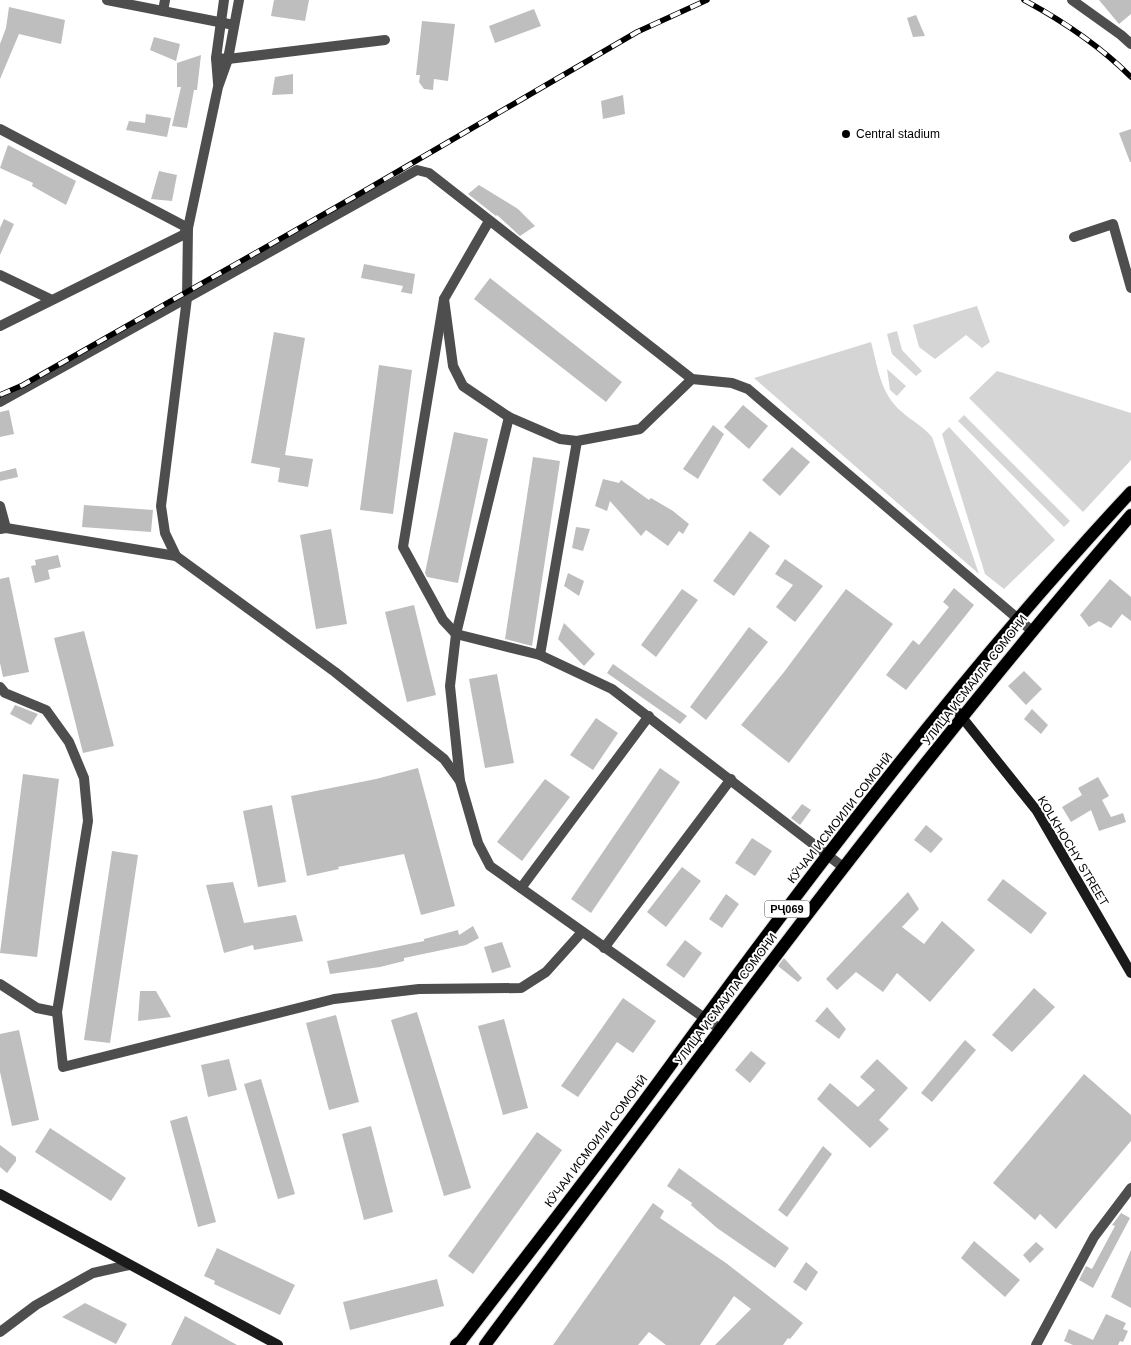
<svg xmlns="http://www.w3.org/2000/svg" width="1131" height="1345" viewBox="0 0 1131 1345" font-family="Helvetica,sans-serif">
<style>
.green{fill:#d5d5d5}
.building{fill:#bebebe}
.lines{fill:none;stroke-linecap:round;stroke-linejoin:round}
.primary-casing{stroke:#dbdbdb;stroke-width:14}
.street{stroke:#4e4e4e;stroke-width:10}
.secondary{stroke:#1b1b1b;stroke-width:10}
.primary{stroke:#000;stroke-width:12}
.rail-casing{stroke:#000;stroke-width:5.5}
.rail{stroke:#fff;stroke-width:4;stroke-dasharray:11;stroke-linecap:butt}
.poi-dot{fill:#000;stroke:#fff;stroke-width:2}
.labels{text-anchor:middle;stroke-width:4;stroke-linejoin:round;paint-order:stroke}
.shield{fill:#fff;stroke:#4c4c4c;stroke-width:1}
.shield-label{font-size:11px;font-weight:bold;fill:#000}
.poi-label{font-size:12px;fill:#000;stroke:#fff;text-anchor:start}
.street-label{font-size:12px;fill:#000;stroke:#fff}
</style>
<rect width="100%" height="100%" fill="#fff"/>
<!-- green -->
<g class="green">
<path d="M977,306L990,342L982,348L966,335L935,359L919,347L913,325Z"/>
<path d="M897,331L902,350L922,371L916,376L892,354L887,334Z"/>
<path d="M871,342C878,367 880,394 902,412C912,421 923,426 932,437L979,574L754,378Z"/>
<path d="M887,369L906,386L897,396L890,390Z"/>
<path d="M997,371L1131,413V460L1083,512L969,398Z"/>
<path d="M964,415L1070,521L1064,527L958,421Z"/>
<path d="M949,427L1055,540L1004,589L985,574L942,434Z"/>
</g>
<!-- building -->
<g class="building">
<path d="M274,0H309L305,21L271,16Z"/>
<path d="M1099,0H1131V14L1119,24Z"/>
<path d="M9,7L65,20L61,44L19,34L0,79V44L6,28Z"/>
<path d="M534,9L541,26L495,43L489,26Z"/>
<path d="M916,15L925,36L913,37L907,18Z"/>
<path d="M422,21L455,24L448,81L434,79L433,90L424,89L419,82L420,75H416Z"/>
<path d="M154,37L180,44L176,61L150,50Z"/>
<path d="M201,55L197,90H194L187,128L172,126L181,87H177V63Z"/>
<path d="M293,74V94L272,95L275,77Z"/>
<path d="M623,95L625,114L603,119L601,101Z"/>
<path d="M146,114L171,118L167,137L126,130L129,121L145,123Z"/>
<path d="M1131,129V162H1130L1119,133Z"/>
<path d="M8,145L76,181L66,205L32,186L33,183L0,168Z"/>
<path d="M159,171L177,175L172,201L151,199Z"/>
<path d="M479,185L518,209L535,226L520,236L497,215L496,216L468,194Z"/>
<path d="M4,219L14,224L0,255V228Z"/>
<path d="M364,264L415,274L412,294L401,292L403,286L361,278Z"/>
<path d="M490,278L622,382L606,402L474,299Z"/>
<path d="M274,332L305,338L285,455L313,459L308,487L278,482L280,468L251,463Z"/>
<path d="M379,365L412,370L393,514L360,510Z"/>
<path d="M743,405L768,426L749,449L724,427Z"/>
<path d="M9,410L14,434L0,437V412Z"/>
<path d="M713,425L724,434L698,479L683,469Z"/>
<path d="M454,432L488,439L458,583L427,577L425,573Z"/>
<path d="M792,447L810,462L780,496L762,480Z"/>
<path d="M533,457L560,461L532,646L505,639Z"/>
<path d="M16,468L18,477L0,481V472Z"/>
<path d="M603,479L619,483L621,480L649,500L651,498L673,511L689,524L683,534L679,531L668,546L646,530L641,536L610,501L607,511L595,506Z"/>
<path d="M84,505L153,510L151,532L82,527Z"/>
<path d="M576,527L590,529L583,551L572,548Z"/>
<path d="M331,529L347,624L316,629L300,535Z"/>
<path d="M750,531L770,546L734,596L713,581Z"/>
<path d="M58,555L61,567L48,570L50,579L35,583L31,566L36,565L35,560Z"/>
<path d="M785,559L823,586L795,622L776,607L793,585L775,574Z"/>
<path d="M568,573L584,581L579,596L564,586Z"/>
<path d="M9,577L29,672L3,677L0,663V579Z"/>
<path d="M1110,579L1131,597V621L1122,614L1111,628L1099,621L1089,627L1080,615Z"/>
<path d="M954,588L974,605L906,690L886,675L913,640L919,645L949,607L943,602Z"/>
<path d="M682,589L698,600L656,657L641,645Z"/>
<path d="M846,589L893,624L789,763L741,725L784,672Z"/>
<path d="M414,605L436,695L407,702L385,612Z"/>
<path d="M564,623L595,654L584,666L558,639Z"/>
<path d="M749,627L768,642L706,720L690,707Z"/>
<path d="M84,631L114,746L83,753L54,638Z"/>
<path d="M613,664L687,716L680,724L607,673Z"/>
<path d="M1024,671L1042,689L1026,705L1008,686Z"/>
<path d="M497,674L514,763L485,768L469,679Z"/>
<path d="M15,705L38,714L31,725L10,714Z"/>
<path d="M1032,709L1048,725L1041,734L1024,719Z"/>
<path d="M596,718L618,733L593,770L570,755Z"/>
<path d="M418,768L455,906L421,915L404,854L338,867L339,869L307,876L291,796L376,779Z"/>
<path d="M660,768L680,782L591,913L571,899Z"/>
<path d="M23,774L59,779L37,957L0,953Z"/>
<path d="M1098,777L1109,796L1102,800L1111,817L1123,813L1126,822L1099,831L1091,810L1071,822L1062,807L1082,795L1078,788Z"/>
<path d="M545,779L570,797L522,861L497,842Z"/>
<path d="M802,804L811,810L800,825L791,818Z"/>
<path d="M272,805L286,882L258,887L243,811Z"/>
<path d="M926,825L943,839L931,853L914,840Z"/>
<path d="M752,838L772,851L755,876L735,863Z"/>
<path d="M112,851L138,855L110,1043L84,1040Z"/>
<path d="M682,867L701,881L666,927L647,912Z"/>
<path d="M1003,879L1047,913L1031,934L987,900Z"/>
<path d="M233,882L244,923L296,915L303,941L254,950L253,945L224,953L206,885Z"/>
<path d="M908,892L919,909L902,927L924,944L942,921L975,950L930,1002L897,973L883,992L856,972L837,990L826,979Z"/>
<path d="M726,894L739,904L722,928L709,919Z"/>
<path d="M473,926L479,938L466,945L404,958V961L380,967L330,974L327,961L424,941V939L458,930L459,935Z"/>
<path d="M685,940L702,953L684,978L666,965Z"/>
<path d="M502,942L511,967L492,973L484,947Z"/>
<path d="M784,958L802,978L798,982L778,966Z"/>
<path d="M1034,988L1055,1007L1012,1052L992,1035Z"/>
<path d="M140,991H156L171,1017L138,1021Z"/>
<path d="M623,998L656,1021L633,1053L617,1042L578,1097L561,1086Z"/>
<path d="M827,1007L846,1029L839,1039L815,1021Z"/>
<path d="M417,1012L471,1188L444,1196L391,1020Z"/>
<path d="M336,1015L359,1102L329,1110L306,1023Z"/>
<path d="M504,1019L528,1108L503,1115L478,1026Z"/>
<path d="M19,1030L39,1120L12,1126L0,1072V1034Z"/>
<path d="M965,1040L976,1050L932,1102L921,1093Z"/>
<path d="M751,1051L766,1063L750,1083L735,1070Z"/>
<path d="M229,1059L237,1090L208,1097L201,1065Z"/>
<path d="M877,1059L908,1088L879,1120L889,1129L870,1148L817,1099L830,1083L858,1107L875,1090L860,1077Z"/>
<path d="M1084,1074L1131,1115V1141L1056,1229L1040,1214L1035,1220L993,1183Z"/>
<path d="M261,1079L295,1194L278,1199L244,1084Z"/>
<path d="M187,1116L216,1222L198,1227L170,1121Z"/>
<path d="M371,1126L393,1212L364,1220L342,1134Z"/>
<path d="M50,1128L126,1178L111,1201L35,1152Z"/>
<path d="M537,1132L562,1150L473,1274L448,1256Z"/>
<path d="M0,1145L16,1157V1161L7,1173L0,1167Z"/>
<path d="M823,1146L832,1154L787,1217L778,1210Z"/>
<path d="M679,1168L789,1248L775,1268L717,1228L691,1205L692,1203L667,1186Z"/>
<path d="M653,1203L664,1211L660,1218L726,1263L803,1323L790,1339L788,1338L783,1345H715L751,1309L734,1296L700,1345H666L649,1332L638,1345H553Z"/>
<path d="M1121,1213L1130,1218L1093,1288L1079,1280L1086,1266L1092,1269L1115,1226L1112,1225Z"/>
<path d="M974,1241L1020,1280L1005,1297L961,1258Z"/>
<path d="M1036,1242L1044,1249L1030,1263L1023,1255Z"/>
<path d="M217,1248L295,1285L280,1315L214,1284L215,1281L204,1276Z"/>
<path d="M1131,1250V1308L1111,1297Z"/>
<path d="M806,1262L818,1272L806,1291L793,1282Z"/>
<path d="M437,1279L444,1306L350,1330L343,1302Z"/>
<path d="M85,1303L127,1324L116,1344L62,1317Z"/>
<path d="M1106,1314L1126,1323L1123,1329L1128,1331L1123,1342L1120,1341L1118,1345H1073L1064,1341L1069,1329L1093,1340Z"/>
<path d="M185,1316L237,1345H171Z"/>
</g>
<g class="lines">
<defs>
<g id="primary">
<path d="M456,1345L461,1341C534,1246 608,1152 678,1055C820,861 967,668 1131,492"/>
<path d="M485,1345C694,1064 901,780 1131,515"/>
</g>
</defs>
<!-- primary casing -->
<use href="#primary" class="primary-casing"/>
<!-- street -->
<g class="street">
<path d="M107,0L234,25"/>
<path d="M1072,0L1121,35L1131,44"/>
<path d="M163,11L165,0"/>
<path d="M216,58L228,59L385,40"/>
<path d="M218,83L216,58L224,0"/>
<path d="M0,129L188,228L187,298L161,506L165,533L176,556L335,672L444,759L460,781L478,843L490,866L720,1029"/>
<path d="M489,221L444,299L453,366L463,386L509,417L560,439L577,441L640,429L692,379"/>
<path d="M1074,237L1113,224L1131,288"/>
<path d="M0,275L50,299"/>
<path d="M444,299L403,547L443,620L456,634L540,655L612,689L843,867"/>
<path d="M0,326L183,235L188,228L218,87L228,59L239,0"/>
<path d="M0,402L417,170L429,173L692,379L732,383L748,389L1031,630"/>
<path d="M0,506L6,528"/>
<path d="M0,529L6,528L176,556"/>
<path d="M540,655L577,441"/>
<path d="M0,687L5,693L46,710L69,742L84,778L88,821L57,1012L63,1067L334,999L419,989L521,988L546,972L582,932"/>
<path d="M460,781L450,686L456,634L509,417"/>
<path d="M521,888L649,716"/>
<path d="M604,948L731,779"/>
<path d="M0,984L37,1008L57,1012"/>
<path d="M0,1332L36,1305L93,1273L129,1265"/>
<path d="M1036,1345L1094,1237L1131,1188"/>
</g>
<!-- secondary -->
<g class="secondary">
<path d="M949,701L1037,811L1131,973"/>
<path d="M0,1194L278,1345"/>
</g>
<!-- primary -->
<use href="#primary" class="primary"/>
<defs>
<g id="rail">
<path d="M1024,0C1063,21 1100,46 1131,77"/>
<path d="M0,395L23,385L354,197L637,32L707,0"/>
</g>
</defs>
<!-- rail casing -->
<use href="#rail" class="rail-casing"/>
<!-- rail -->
<use href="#rail" class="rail"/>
</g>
<!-- markers -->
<circle class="poi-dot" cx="846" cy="134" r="5"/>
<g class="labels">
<!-- shield labels -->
<rect class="shield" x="764.5" y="900.5" width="45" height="17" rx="4"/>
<g class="shield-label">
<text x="787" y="913">РҶ069</text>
</g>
<!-- poi labels -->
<g class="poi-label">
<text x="856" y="138">Central stadium</text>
</g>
<!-- street labels -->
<g class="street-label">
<text transform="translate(975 680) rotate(-52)" y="4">УЛИЦА ИСМАИЛА СОМОНИ</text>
<text transform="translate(840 818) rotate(-52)" y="4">КӮЧАИ ИСМОИЛИ СОМОНӢ</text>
<text transform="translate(1073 851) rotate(59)" y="4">KOLKHOCHY STREET</text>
<text transform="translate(726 999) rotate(-53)" y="4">УЛИЦА ИСМАИЛА СОМОНИ</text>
<text transform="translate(596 1141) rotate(-53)" y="4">КӮЧАИ ИСМОИЛИ СОМОНӢ</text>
</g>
</g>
</svg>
